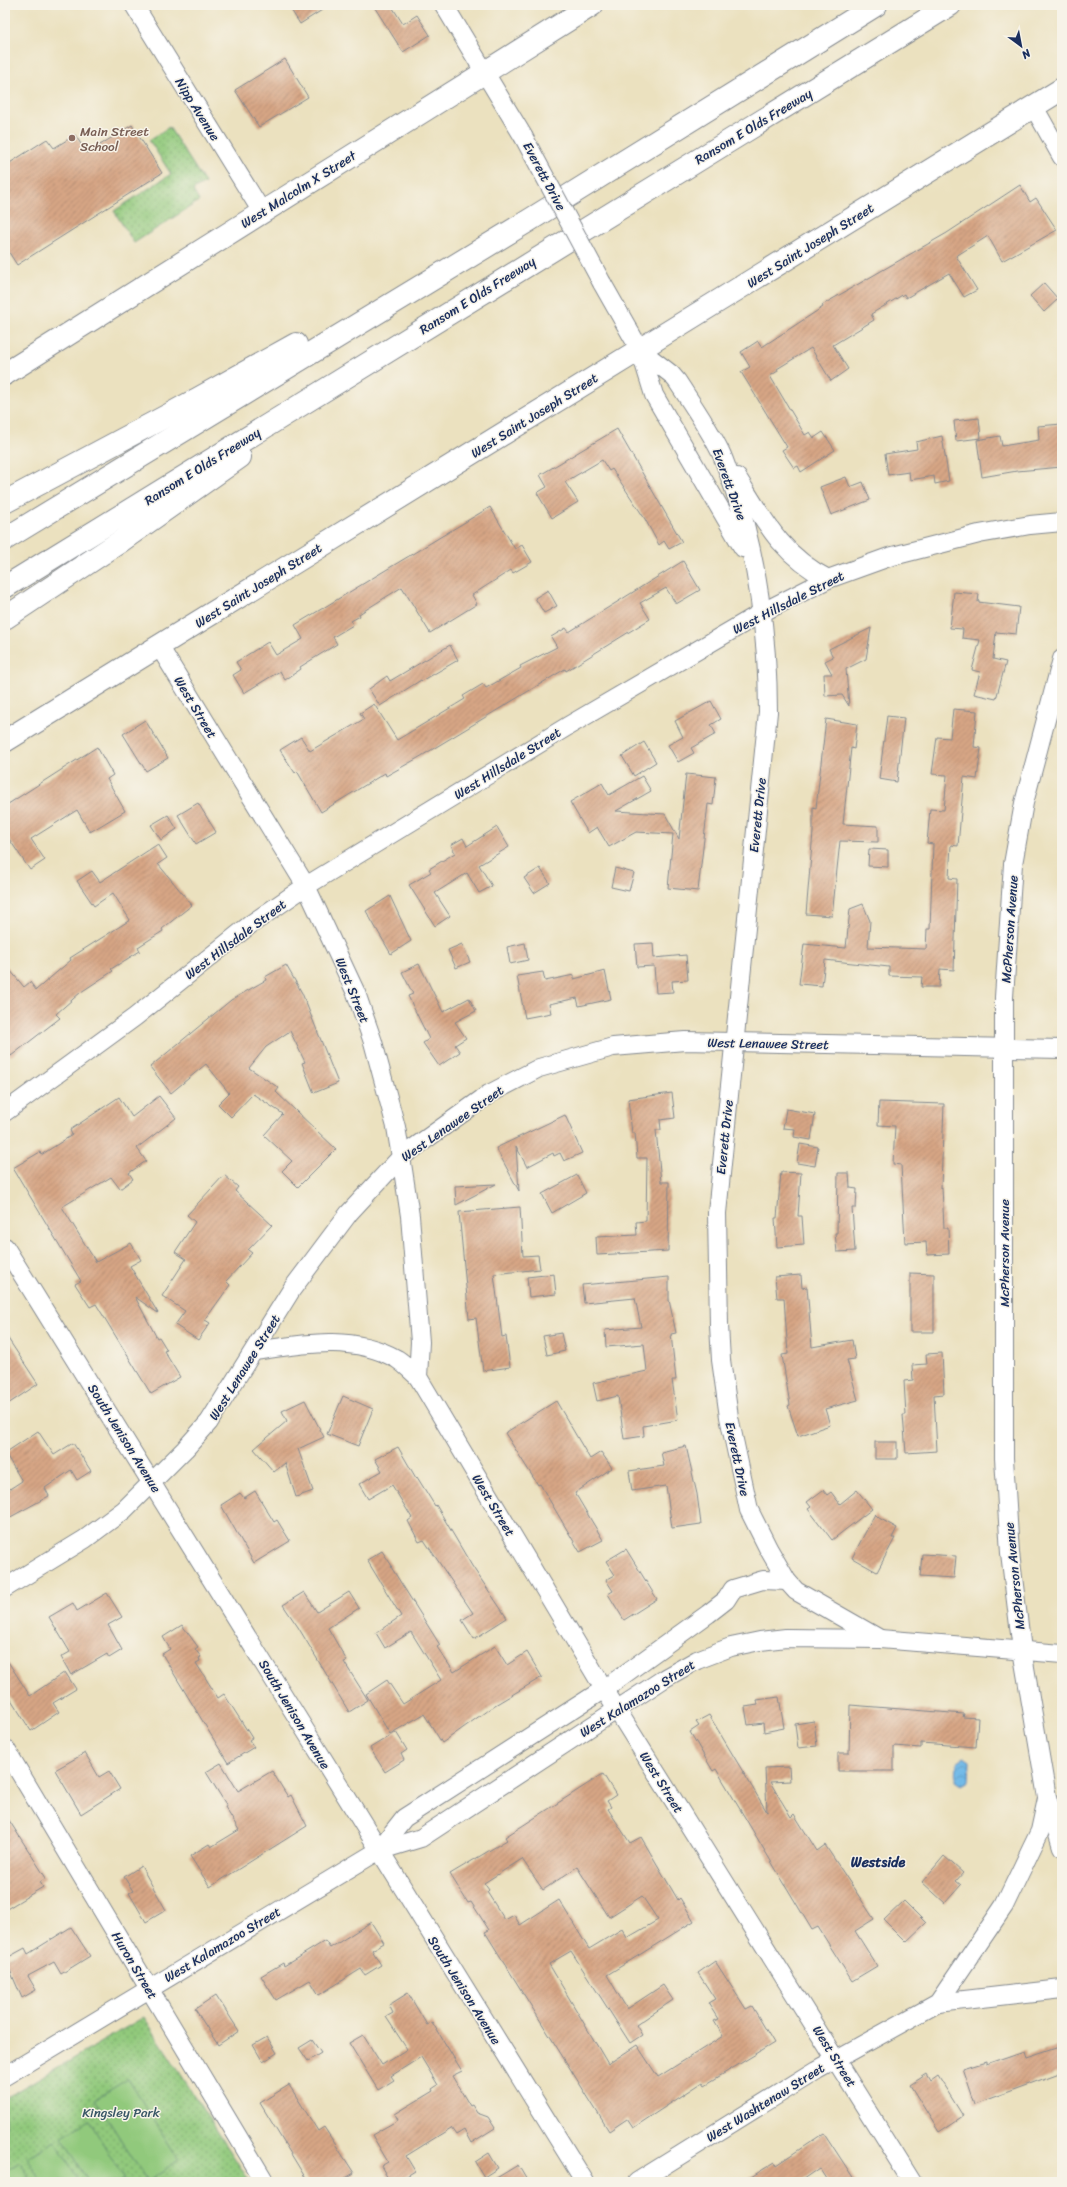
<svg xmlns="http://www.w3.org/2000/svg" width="1067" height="2187" viewBox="0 0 1067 2187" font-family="Sriracha,sans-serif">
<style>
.park{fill:url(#park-dots);stroke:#567c6d}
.garden{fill:#91c97c;stroke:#567c6d}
.water{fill:url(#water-waves);stroke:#4674a3}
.building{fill:url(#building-hatch);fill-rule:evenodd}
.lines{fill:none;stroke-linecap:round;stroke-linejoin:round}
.street-casing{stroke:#83888e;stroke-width:20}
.secondary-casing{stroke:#83888e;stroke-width:24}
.highway-casing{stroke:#83888e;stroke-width:24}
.street{stroke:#fff;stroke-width:18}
.secondary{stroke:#fff;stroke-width:22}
.highway{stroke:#fff;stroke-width:22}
.street-bridge-casing{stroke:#83888e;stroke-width:20;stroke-linecap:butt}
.street-bridge{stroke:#fff;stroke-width:18}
.education-dot{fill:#8d6e63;stroke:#f7f3e8;stroke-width:1.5}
.labels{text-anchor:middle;stroke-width:3;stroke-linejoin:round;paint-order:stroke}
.street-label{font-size:13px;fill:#1b2f5e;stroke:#f7f3e8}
.education-label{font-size:13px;fill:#785e54;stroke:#f7f3e8;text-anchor:start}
.park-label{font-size:13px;fill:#385666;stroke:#f7f3e8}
.neighbourhood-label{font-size:14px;font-weight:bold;fill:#1b2f5e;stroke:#f7f3e8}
</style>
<defs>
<pattern id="park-dots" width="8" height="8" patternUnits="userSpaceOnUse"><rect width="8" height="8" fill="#91c97c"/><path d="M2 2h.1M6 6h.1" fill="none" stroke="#76a469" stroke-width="1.8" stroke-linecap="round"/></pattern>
<pattern id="water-waves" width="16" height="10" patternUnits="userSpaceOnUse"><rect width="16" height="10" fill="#70b9e8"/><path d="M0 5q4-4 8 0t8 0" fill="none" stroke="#5b97bf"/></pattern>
<pattern id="building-hatch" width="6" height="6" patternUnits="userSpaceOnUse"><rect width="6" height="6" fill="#d7a685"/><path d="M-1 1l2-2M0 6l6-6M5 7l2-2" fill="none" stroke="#ae8870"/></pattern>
</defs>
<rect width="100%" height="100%" fill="#f7f3e8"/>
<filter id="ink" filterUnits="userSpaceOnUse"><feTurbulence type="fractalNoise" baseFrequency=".025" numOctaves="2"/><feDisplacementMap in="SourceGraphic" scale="8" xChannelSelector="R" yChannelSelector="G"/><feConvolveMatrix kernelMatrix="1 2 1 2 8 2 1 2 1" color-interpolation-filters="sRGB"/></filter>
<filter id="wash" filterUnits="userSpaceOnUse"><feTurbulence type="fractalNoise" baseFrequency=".012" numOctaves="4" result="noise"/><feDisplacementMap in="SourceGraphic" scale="16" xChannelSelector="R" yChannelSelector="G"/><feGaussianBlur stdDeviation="0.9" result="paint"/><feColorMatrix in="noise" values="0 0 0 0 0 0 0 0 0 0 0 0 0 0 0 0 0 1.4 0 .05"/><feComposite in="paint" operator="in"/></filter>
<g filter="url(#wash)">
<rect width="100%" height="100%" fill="#ebe1bf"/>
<!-- park -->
<g class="park">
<path d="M169,127L205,183L193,190L199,201L134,243L114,211L171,174L149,140Z"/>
<path d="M144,2017L250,2182H5V2098Z"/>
</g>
<!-- garden -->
<g class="garden">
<path d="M128,2079L179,2160L147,2181L95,2099Z"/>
<path d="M89,2120L124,2179L119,2182H89L62,2137Z"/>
<path d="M55,2141L80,2182H42L27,2157Z"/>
<path d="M20,2162L33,2182H5V2171Z"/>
</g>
<!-- water -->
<path class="water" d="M964,1757L970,1761L969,1781L962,1785L956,1781L957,1762Z"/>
<g id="blocks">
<!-- building -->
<g class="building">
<path d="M288,5H330L300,24Z"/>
<path d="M373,5H391L403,24L417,15L430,35L403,52Z"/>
<path d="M285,59L308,97L259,127L235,90Z"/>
<path d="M132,125L162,173L17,265L5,246V166L47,139L54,148L75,135L87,153Z"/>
<path d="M1020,185L1030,202L1036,198L1057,230L1002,261L988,236L956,256L977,290L964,297L949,273L906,298L904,294L871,314L874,320L833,345L848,369L831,381L811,348L777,369L778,371L770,376L805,435L810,432L814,438L823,432L835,450L801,472L798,466L794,468L782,450L787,447L741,372L750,367L741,352L758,341L762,347L823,307L822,305L947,233Z"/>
<path d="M1044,283L1058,299L1044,312L1030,296Z"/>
<path d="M979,418L981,438L956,441L954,421Z"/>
<path d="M1062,424V467L1017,471L982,477L977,440L1000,436L1002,446L1039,440L1038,426Z"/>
<path d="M617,429L682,542L669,549L664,541L659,545L645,519L612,469L609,471L602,460L565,482L578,502L552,518L537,493L547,487L540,475Z"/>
<path d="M942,436L949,481L935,484L934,476L910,480L909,472L888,475L885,454L917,449L916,442Z"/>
<path d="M846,477L850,487L863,482L870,500L831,515L820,487Z"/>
<path d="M490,507L515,549L522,545L532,562L513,573L511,570L472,595L477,604L430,633L402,587L359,614L360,616L351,621L353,625L333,637L337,644L300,667L301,669L285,680L280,671L244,693L233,675L241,670L236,662L268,642L276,655L303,639L295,625Z"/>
<path d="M683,561L700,590L676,604L666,588L640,603L650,619L566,671L565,669L418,758L386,776L385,773L321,812L297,771L295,773L280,750L301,737L310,751L364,719L360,713L374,704L397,740L465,699L463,696L483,684L486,688L521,668L520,666L557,647L551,637L566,628L569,632Z"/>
<path d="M548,590L557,606L544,613L535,598Z"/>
<path d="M954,592L979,594L978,602L1019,607L1016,634L996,632L993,659L1006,662L996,699L974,694L980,672L972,670L980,640L962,638L963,629L950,628Z"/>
<path d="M871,628L866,659L846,669L849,706L842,695L825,696L824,674H832L825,661L833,657L829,649Z"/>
<path d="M450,645L458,660L422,681L421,680L380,706L369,689L387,676L390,681Z"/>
<path d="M711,701L721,719L711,725L716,734L691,748L694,753L678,762L668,745L683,737L675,721Z"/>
<path d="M953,709L977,711L974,747L981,748L977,779L964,777L958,846L951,845L949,878L957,879L954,970L940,969L939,987H921L922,977L889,976V967L825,960L822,986L799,984L804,944L846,948L850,909L863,904L870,921L868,947L926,949L927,929H930L933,844L927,843L930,809L944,810L947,775L932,774L937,737L950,738Z"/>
<path d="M887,716L904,718L897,782L879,779Z"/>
<path d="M826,719L857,724L854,749L851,748L843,824L878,826V842L840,841L832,916L806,914L813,832V807L816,808Z"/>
<path d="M145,720L168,758L146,771L123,734Z"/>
<path d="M644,742L656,762L634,776L622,756Z"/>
<path d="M97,747L113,775L107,779L125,811L90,832L77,810L31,839L45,860L30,870L5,833V806Z"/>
<path d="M686,774L716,777L713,805L708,804L698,891L668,888L673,834L636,832L609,847L597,827L588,833L570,802L602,783L609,795L642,776L651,791L616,811L665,814L679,839Z"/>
<path d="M198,803L216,832L196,844L178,815Z"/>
<path d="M168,815L177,829L161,840L151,825Z"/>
<path d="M497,827L509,847L479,865L492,886L479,893L467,873L435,893L450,916L435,926L409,885L431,872L429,869L455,853L451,845L463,838L467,846Z"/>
<path d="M158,844L167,858L158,864L192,905L162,929L163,931L138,947L140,951L111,969L113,971L81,992L56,1014L60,1018L11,1056L5,1048V964L24,987L30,982L36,990L71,960L70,958L130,920L113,893L94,906L77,881L92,871L100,882Z"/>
<path d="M869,849L888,850V867L868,866Z"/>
<path d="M540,868L550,883L534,893L524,878Z"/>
<path d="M615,868L634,873L629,891L611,887Z"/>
<path d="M390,896L411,941L391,954L366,911Z"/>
<path d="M525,943L528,960L510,964L507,947Z"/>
<path d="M653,943L654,958L686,955L688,980L672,981L673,992L656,993L654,966L637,967L635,944Z"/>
<path d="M462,944L470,962L456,968L448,950Z"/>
<path d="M419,964L443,1012L469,998L476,1011L455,1022L466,1038L455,1045L460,1052L439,1066L423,1043L429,1039L408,996L413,994L402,972Z"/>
<path d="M286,965L302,993L338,1083L314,1093L302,1063L305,1062L290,1031L266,1047L249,1068L279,1088L276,1092L336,1149L298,1187L282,1171L292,1161L264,1135L283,1114L253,1094L231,1117L218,1104L229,1093L206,1064L171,1093L150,1067L231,1000L266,980L265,977Z"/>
<path d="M605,971L611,999L579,1006L577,998L549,1004L551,1013L525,1018L517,976L543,972L545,981L574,975V979Z"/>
<path d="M672,1093L675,1118L660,1120L661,1130H656L661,1182H669L668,1251L597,1255L596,1237L637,1235L636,1222L646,1221L647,1158H637L635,1133H632L628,1099Z"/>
<path d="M159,1096L176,1118L137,1148L146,1161L129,1173L133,1179L120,1189L111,1177L62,1207L96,1262L131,1243L141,1260L130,1266L158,1313L135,1297L157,1338L159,1337L167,1350L164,1351L180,1377L151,1394L96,1304L90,1307L75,1284L81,1281L13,1168L40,1152L41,1155L72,1135L70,1130L119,1097L132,1117Z"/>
<path d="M879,1102L944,1104L941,1188L942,1187L944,1228H948L949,1254L927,1255L926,1242L905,1243L901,1165L893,1164L895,1126L878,1125Z"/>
<path d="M786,1109L815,1114L811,1140L794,1137L795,1129L783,1128Z"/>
<path d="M565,1115L582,1153L564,1161L560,1153L554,1156L553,1153L527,1167L516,1146L519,1191L496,1148Z"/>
<path d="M800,1144L818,1147L815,1166L797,1163Z"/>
<path d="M781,1172L801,1173L798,1216H802L804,1245L777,1247L775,1218H777Z"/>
<path d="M838,1173H849L850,1188L857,1189L856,1208H852L855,1251L837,1252L835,1233H837Z"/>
<path d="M224,1175L238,1187L235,1191L272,1225L248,1250L252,1253L226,1281L230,1285L205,1320L210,1323L198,1340L175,1325L185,1311L162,1296L186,1259L175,1252L195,1222L187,1215Z"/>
<path d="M577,1175L586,1193L552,1213L542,1194Z"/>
<path d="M496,1184L456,1205L455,1186Z"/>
<path d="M520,1207L523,1256L538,1255L540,1269L494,1274L502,1337L506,1336L510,1367L483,1371L476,1318L469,1319L459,1212Z"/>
<path d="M910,1273L934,1274V1332H910Z"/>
<path d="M554,1274L556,1294L529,1297L527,1277Z"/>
<path d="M801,1275L802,1288L807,1287L812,1347L852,1340L855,1359L847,1360L858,1400L825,1409L830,1425L798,1436L788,1406L790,1405L782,1355L788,1354L784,1298H777L775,1277Z"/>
<path d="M669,1277V1300L676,1333L671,1334L676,1380H672L678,1420L643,1426L644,1436L624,1439L618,1396L597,1401L593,1383L647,1371L644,1344L606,1347L605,1330L641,1327L635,1298L584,1303L582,1285Z"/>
<path d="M561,1333L565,1351L547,1355L543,1336Z"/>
<path d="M5,1334L38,1384L5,1406Z"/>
<path d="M942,1353L944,1394L934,1395L937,1451L906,1453L903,1415H906L904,1381L913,1380L912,1365L927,1364L926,1354Z"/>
<path d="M343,1396L373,1409L358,1446L327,1434Z"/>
<path d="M305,1400L324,1437L298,1449L313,1491L296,1497L285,1463L274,1472L254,1449L287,1421L282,1411Z"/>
<path d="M556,1401L590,1459L601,1452L612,1468L575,1493L603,1540L580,1552L540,1484L538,1485L505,1433Z"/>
<path d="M38,1431L54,1455L73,1443L91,1471L77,1480L71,1470L45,1488L49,1496L5,1520V1492L22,1481L5,1453Z"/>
<rect x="875" y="1442" width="22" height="17"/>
<path d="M686,1446L697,1494L701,1524L672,1528L666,1486L632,1491L629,1471L664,1466L661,1452Z"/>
<path d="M398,1447L416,1478L417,1477L435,1506L436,1505L472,1566L507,1618L474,1639L462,1620L473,1613L424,1540L419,1542L408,1521L412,1518L392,1485L368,1499L359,1484L382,1471L375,1459Z"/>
<path d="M823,1490L827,1495L831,1492L840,1504L857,1490L872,1509L832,1540L808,1509L811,1507L807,1502Z"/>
<path d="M255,1491L274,1522L277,1520L290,1541L254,1563L221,1505L240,1493L244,1498Z"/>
<path d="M875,1514L879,1518L897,1528L892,1538H895L877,1572L852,1558Z"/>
<path d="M626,1549L657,1599L624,1620L608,1594L613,1591L606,1580L615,1575L606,1561Z"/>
<path d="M382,1551L392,1566L391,1567L440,1645L437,1647L454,1672L495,1646L507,1665L527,1652L542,1677L495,1705L442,1743L424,1714L390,1734L366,1694L387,1680L403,1704L441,1680L411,1632L385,1648L376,1633L401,1616L367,1560Z"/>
<path d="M922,1554L956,1556L954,1578L920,1576Z"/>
<path d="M304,1592L317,1612L349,1592L359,1608L328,1628L347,1661L344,1662L368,1700L349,1712L298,1627L283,1605Z"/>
<path d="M107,1593L122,1617L108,1625L122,1650L109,1658L107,1654L71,1675L61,1657L70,1652L49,1617L73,1603L77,1611Z"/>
<path d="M182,1625L198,1647L195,1649L201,1657L199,1658L200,1661L196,1663L218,1698L224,1694L252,1738L249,1740L254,1747L228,1763L162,1654L170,1649L163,1637Z"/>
<path d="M5,1657L30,1696L65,1672L76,1689L53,1703L59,1712L31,1731L5,1690Z"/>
<path d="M779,1697L784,1728L764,1732L763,1723L748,1725L745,1707L758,1705L757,1700Z"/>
<path d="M850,1705L964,1714L963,1717L978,1718L976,1747L921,1743V1748L894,1746V1771H838V1753H849Z"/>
<path d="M709,1715L767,1812L765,1768L789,1767L790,1781L770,1782L791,1817L794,1814L817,1851L825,1845L874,1919L855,1931L877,1966L852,1981L818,1927L812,1930L716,1769L713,1771L690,1732L699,1726L696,1722Z"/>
<path d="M814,1721L817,1746L798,1748L795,1724Z"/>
<path d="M396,1732L407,1750L401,1754L404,1760L385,1772L370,1748Z"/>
<path d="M85,1753L99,1777L109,1771L120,1789L81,1814L55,1770Z"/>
<path d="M221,1763L238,1791L272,1771L288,1797L291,1795L307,1826L210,1887L190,1856L209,1844L211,1847L239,1830L225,1807L227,1806L206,1772Z"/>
<path d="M603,1774L616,1795L607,1801L611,1807L608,1809L630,1843L641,1837L678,1900L680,1898L694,1921L607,1975L627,2009L663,1985L673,2000L636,2025L642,2035L630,2043L571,1951L549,1964L608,2064L637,2045L658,2077L723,2036L714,2021L718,2019L708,2003L715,1999L698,1973L715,1961L746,2009L752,2006L774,2043L705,2085L703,2082L633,2128L627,2119L609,2131L485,1932L489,1930L471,1902L468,1903L450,1874L507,1840L505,1837ZM522,1859L543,1890L577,1867L609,1917L642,1896L658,1920L627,1938L622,1929L589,1949L559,1900L520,1925L514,1915L505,1920L487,1892L489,1890L484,1883Z"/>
<path d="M5,1814L46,1878L40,1882L43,1887L5,1910Z"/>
<path d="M944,1856L963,1873L956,1881L961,1885L945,1903L922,1882Z"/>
<path d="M141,1866L166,1910L146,1922L129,1893L133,1891L124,1877Z"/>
<path d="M904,1901L926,1923L906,1942L884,1920Z"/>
<path d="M371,1922L384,1943L372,1950L381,1965L365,1975L361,1969L319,1995L310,1980L276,2000L261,1976L283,1963L284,1966L325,1941L330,1948Z"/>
<path d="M71,1927L90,1956L61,1974L54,1962L28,1976L36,1990L22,1998L5,1959L25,1948L28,1954Z"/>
<path d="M408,1993L427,2025L432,2022L462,2071L452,2076L470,2106L472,2105L477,2113L488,2117L495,2128L471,2143L464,2130L456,2135L451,2128L406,2156L415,2171L397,2182H390L381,2166L388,2162L372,2135L398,2120L395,2114L433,2091L432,2089L438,2085L421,2057L391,2076L394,2080L378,2090L349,2043L363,2035L382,2065L407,2049L386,2017L393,2013L389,2005Z"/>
<path d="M216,1995L239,2031L218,2045L195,2009Z"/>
<path d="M267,2037L277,2053L263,2062L253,2045Z"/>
<path d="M312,2040L321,2053L308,2061L299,2048Z"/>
<path d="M1062,2045V2072L975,2104L963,2068L986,2061V2064L1024,2051L1026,2057Z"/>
<path d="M927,2074L931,2081L938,2076L963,2116L939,2132L910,2085Z"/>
<path d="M289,2085L318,2131L324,2127L354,2173L339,2182H308L260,2103Z"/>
<path d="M824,2133L856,2182H829L820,2168L800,2182H743L775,2162L776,2165Z"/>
<path d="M489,2153L498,2168L484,2177L475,2162Z"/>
<path d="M518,2165L528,2182H490Z"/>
</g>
</g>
</g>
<g filter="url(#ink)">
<use href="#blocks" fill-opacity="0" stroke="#83888e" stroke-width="1"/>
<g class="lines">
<defs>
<g id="street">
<path d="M134,5L262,212"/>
<path d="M444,5L523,136"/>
<path d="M1034,107L1062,157"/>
<path d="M602,283L640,350L654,395L743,548"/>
<path d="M640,350L671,374L677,381C692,404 708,427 720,451C725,461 728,472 732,483C757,552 768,639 768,712L717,1213L719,1325L721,1360L729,1417L749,1510L768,1548L787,1581L796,1591L880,1639"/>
<path d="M737,477C764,520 781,555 828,579"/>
<path d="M159,646L306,886L356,993L373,1042L396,1127L401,1157L410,1216L420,1342L418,1377L604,1689L912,2182"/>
<path d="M1062,659L1024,803L1013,864L1004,997V1458L1010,1553L1022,1650L1047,1797L1062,1847"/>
<path d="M5,1112L135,1017L251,924L306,886L568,726L761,613L828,579L889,557L979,534L1030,525L1062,522"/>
<path d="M5,1247C200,1557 391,1871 585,2182"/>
<path d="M255,1351C303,1344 352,1334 397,1359C405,1364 411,1371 418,1377"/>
<path d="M5,1588L85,1539L124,1510L185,1449L209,1422L292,1289L349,1213L401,1157L489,1094L539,1068L613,1047L685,1041L1062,1049"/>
<path d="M5,1748L265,2182"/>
<path d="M378,1851L404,1818L604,1689L708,1614L726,1600L733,1589L763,1580L787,1581"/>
<path d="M938,2003L1062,1989"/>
<path d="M5,2076L378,1851L421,1838L665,1678L697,1660L731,1647L760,1641L786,1638L880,1639L1062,1654"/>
<path d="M637,2182L817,2070L938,2003L1004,1906L1040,1831L1047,1799"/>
</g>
<g id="secondary">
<path d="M5,374L592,5"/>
<path d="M5,741L1062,89"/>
</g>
<g id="highway">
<path d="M5,502L172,413L296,344"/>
<path d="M5,539L528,221L876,5"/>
<path d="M5,587L950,5"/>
<path d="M5,618L121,541L240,457"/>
</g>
</defs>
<!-- street casing -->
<use href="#street" class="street-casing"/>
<!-- secondary casing -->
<use href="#secondary" class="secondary-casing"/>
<!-- highway casing -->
<use href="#highway" class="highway-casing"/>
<!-- street -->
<use href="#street" class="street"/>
<!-- secondary -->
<use href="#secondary" class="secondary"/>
<!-- highway -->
<use href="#highway" class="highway"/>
<defs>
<path id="street-bridge" d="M523,136L602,283"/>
</defs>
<!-- street-bridge casing -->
<use href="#street-bridge" class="street-bridge-casing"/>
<!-- street-bridge -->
<use href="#street-bridge" class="street-bridge"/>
</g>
</g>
<!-- markers -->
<circle class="education-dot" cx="72" cy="138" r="4"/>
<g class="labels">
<!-- street labels -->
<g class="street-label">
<text transform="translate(198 109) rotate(58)" y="5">Nipp Avenue</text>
<text transform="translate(753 126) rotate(-31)" y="5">Ransom E Olds Freeway</text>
<text transform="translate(545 176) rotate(62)" y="5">Everett Drive</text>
<text transform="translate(298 189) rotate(-32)" y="5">West Malcolm X Street</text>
<text transform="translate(810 245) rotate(-32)" y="5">West Saint Joseph Street</text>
<text transform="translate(477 295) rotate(-32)" y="5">Ransom E Olds Freeway</text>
<text transform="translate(534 415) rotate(-32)" y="5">West Saint Joseph Street</text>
<text transform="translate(202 466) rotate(-32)" y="5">Ransom E Olds Freeway</text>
<text transform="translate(730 484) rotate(70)" y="5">Everett Drive</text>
<text transform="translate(258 585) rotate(-32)" y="5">West Saint Joseph Street</text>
<text transform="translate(788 602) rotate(-27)" y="5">West Hillsdale Street</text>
<text transform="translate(196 707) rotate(59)" y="5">West Street</text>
<text transform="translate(507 763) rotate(-32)" y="5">West Hillsdale Street</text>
<text transform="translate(757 815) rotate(-84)" y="5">Everett Drive</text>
<text transform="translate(1009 929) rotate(-86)" y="5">McPherson Avenue</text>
<text transform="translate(235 939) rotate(-37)" y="5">West Hillsdale Street</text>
<text transform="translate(353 990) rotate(68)" y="5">West Street</text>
<text transform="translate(768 1043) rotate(1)" y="5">West Lenawee Street</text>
<text transform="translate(452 1123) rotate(-35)" y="5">West Lenawee Street</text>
<text transform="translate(724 1137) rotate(-84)" y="5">Everett Drive</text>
<text transform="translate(1004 1253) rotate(-90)" y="5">McPherson Avenue</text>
<text transform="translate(244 1367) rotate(-58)" y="5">West Lenawee Street</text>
<text transform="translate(125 1438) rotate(58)" y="5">South Jenison Avenue</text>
<text transform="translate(738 1459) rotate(78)" y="5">Everett Drive</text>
<text transform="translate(494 1505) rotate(59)" y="5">West Street</text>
<text transform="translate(1014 1576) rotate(-96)" y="5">McPherson Avenue</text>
<text transform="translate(637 1698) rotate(-32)" y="5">West Kalamazoo Street</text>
<text transform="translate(295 1714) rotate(59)" y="5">South Jenison Avenue</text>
<text transform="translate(662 1782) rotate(58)" y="5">West Street</text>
<text transform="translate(222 1944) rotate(-31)" y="5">West Kalamazoo Street</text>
<text transform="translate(135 1965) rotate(59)" y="5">Huron Street</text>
<text transform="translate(465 1990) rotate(58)" y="5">South Jenison Avenue</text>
<text transform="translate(835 2056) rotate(58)" y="5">West Street</text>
<text transform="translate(765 2102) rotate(-32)" y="5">West Washtenaw Street</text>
</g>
<!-- education labels -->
<g class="education-label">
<text x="80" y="136">Main Street<tspan x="80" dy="15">School</tspan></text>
</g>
<!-- park labels -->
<g class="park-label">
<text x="121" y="2117">Kingsley Park</text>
</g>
<!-- neighbourhood labels -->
<g class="neighbourhood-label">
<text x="878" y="1867">Westside</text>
</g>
</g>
<!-- margin -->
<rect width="1067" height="2187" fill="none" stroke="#f7f3e8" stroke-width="20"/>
<!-- north arrow -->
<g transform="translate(1021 46) rotate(148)" stroke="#f7f3e8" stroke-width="3" paint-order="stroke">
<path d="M0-3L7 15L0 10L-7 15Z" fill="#1b2f5e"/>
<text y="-6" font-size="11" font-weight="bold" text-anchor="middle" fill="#1b2f5e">N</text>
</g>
</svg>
